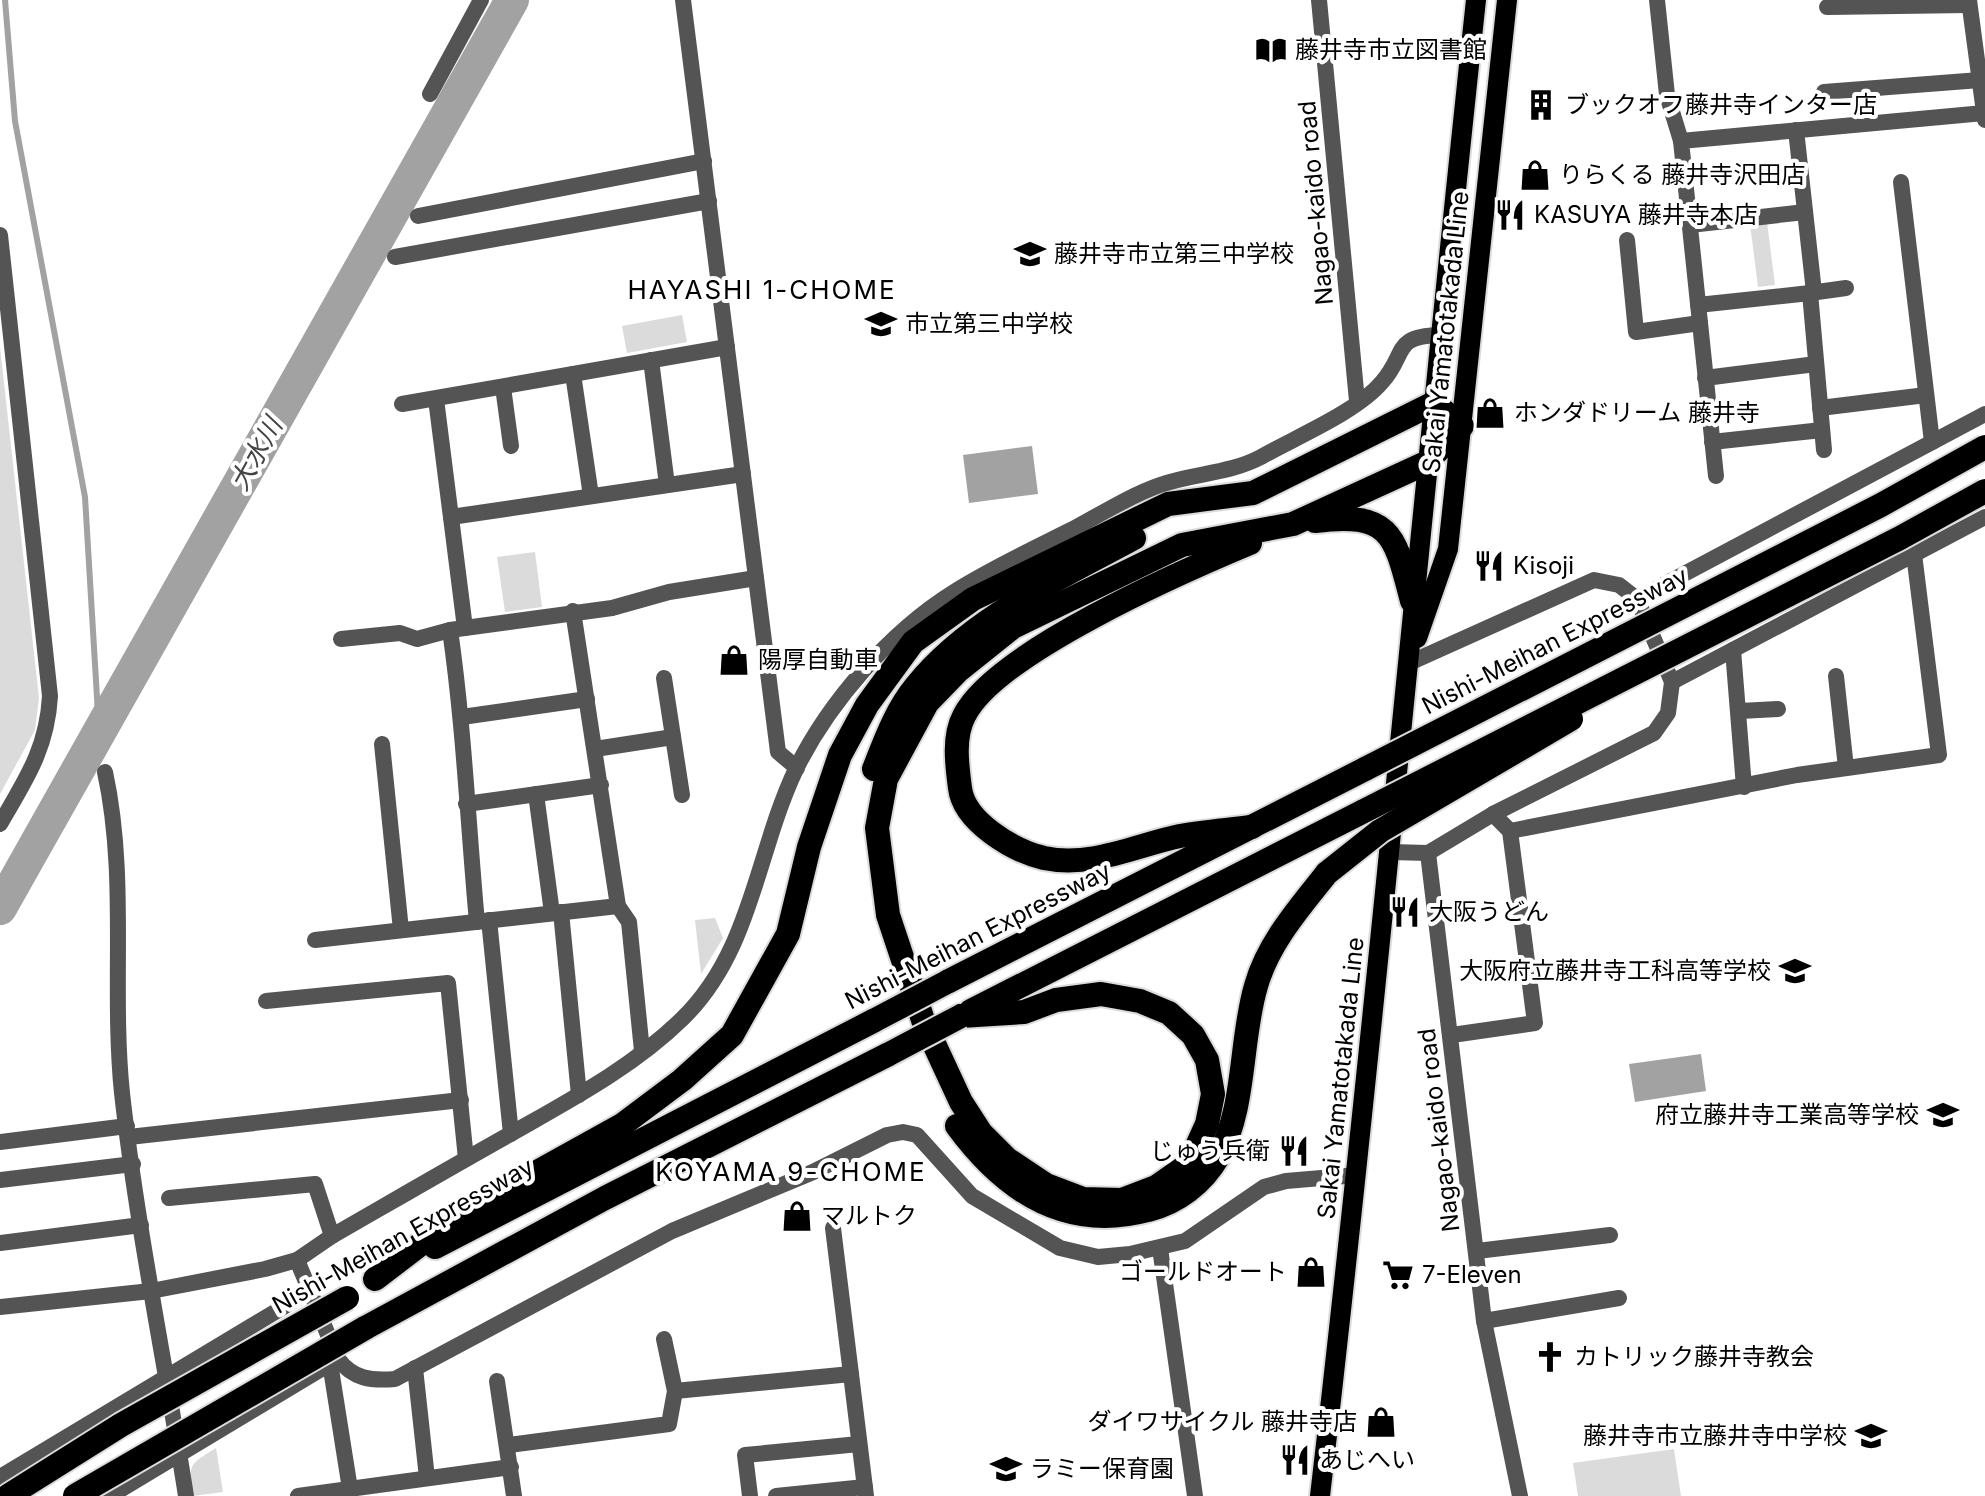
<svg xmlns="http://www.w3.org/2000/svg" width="1985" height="1496" viewBox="0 0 1985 1496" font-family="Inter,'Noto Sans JP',sans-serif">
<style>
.green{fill:#dbdbdb}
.water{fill:#a2a2a2}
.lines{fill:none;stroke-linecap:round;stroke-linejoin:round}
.stream{stroke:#a2a2a2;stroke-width:6}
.river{stroke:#a2a2a2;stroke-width:34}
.primary-casing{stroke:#dbdbdb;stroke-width:24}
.motorway-casing{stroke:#dbdbdb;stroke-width:28}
.minor{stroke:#545454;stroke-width:16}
.tertiary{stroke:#545454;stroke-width:16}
.primary{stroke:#000;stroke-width:20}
.motorway{stroke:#000;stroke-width:24}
.motorway-bridge-casing{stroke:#dbdbdb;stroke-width:28;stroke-linecap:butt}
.motorway-bridge{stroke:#000;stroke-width:24}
.labels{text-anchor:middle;stroke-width:8;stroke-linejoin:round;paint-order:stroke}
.poi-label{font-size:24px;fill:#000;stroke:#fff;text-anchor:start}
.street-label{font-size:24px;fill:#000;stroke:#fff}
.neighbourhood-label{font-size:26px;letter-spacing:2px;fill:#000;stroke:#fff}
.water-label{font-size:26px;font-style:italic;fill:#434343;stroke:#fff}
</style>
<rect width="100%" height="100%" fill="#fff"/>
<!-- green -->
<g class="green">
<path d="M1767,222L1775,285L1758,287L1750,224Z"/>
<path d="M682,315L687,342L627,353L622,326Z"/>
<path d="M0,347L39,698L35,730L0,794Z"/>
<path d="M535,552L542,607L505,612L497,557Z"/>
<path d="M715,918L723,938L701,974L695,920Z"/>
<path d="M216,1448L223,1492L193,1496C188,1463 189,1465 216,1448Z"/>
<path d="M1674,1449L1681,1496H1578L1573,1463Z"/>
</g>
<!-- water -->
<g class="water">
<path d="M1032,446L1038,494L969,503L963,455Z"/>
<path d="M1701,1054L1706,1091L1635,1102L1629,1064Z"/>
</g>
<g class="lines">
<!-- stream -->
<path class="stream" d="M5,0L15,121L85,497L99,731"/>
<!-- river -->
<path class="river" d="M0,908L512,0"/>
<defs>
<g id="primary">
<path d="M1417,638L1448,549L1507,0"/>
<path d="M1320,1496C1378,998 1422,499 1476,0"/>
</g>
<g id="motorway">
<path d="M1315,521C1392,511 1395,536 1412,601"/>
<path d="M1250,543C1183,571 995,653 964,716C953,737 957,765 960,788C964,822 1014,851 1044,858C1092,868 1136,845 1180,836C1204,832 1229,830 1252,827"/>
<path d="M874,769C885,741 896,710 916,686C971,618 1059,579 1134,538"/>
<path d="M947,982L1367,768"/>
<path d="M971,1011L1364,811"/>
<path d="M957,1126C1004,1190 1066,1232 1148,1210C1177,1203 1203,1183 1218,1157C1246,1109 1240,1039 1256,986C1268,943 1300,907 1327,873"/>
<path d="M435,1247L875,1020"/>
<path d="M375,1279L456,1217L622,1125L682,1080L732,1035L788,934L809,847L840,755L867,705L913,642L973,599L1168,504L1253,493L1434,403L1462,426L1426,463L1293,524L1182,545L1013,627L958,671L927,703L886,779L877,828L888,915L923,1020L961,1102L981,1133L1007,1159L1046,1185L1083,1199L1122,1200L1156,1187L1189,1164L1207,1124L1213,1094L1207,1060L1193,1035L1169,1013L1140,1001L1101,994L1056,1000L1024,1012L961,1016"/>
<path d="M365,1328L605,1198L889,1054"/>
</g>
</defs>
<!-- primary casing -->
<use href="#primary" class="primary-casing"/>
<!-- motorway casing -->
<use href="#motorway" class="motorway-casing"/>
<!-- minor -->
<g class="minor">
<path d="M1319,0L1357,401"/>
<path d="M1657,0L1667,95L1681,141"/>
<path d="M1827,7L1969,5"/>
<path d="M1824,92L1980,80"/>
<path d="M430,94L481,0"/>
<path d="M1796,130L1814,292"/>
<path d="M1901,182L1932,442"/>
<path d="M418,216L704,161"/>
<path d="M1690,225L1805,212"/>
<path d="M1627,240L1636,332L1700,323"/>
<path d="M395,257L709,201"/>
<path d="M1810,293L1846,288"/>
<path d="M1698,305L1810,293L1824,450"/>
<path d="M651,360L667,485"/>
<path d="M573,374L591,496"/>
<path d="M1705,378L1816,364"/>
<path d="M503,387L511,446"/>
<path d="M436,399L465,628"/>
<path d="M402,404L727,347"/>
<path d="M1820,408L1926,395"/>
<path d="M1712,442L1822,430"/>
<path d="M1716,476L1681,141L1984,113"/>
<path d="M451,517L743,474"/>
<path d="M1637,599L1985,414"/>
<path d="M573,611L618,906L629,922L642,1051"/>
<path d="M450,630C464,727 468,824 477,922"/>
<path d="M341,639L400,633L417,639L450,630L612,608L669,592L756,578"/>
<path d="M1733,650L1744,787"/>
<path d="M1836,676L1846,768"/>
<path d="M664,678L682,795"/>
<path d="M1672,682L1985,517"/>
<path d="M1740,711L1778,709"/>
<path d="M462,717L587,699"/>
<path d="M382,744L401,930"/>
<path d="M595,749L673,737"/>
<path d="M105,772C128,878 111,986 122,1093C137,1228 165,1362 186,1496"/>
<path d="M536,794L552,913"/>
<path d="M466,804L601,785"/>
<path d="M1510,831L1797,775L1939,755L1914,554"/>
<path d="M1391,852L1428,853L1493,814L1654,733L1668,713L1672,682L1637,599L1619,585L1594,580L1407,664"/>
<path d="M1428,853L1484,1321L1520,1496"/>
<path d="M561,912L579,1095"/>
<path d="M489,920L511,1134"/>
<path d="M315,940L618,906"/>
<path d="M266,1001L448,983L466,1159"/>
<path d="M1452,1035L1535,1023L1510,831L1493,814"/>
<path d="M129,1137L461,1100"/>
<path d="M0,1142L127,1126"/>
<path d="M0,1180L133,1164"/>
<path d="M169,1198L315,1184L332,1236"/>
<path d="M833,1228L866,1496"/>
<path d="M0,1243L141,1225"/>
<path d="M1160,1248L1195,1496"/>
<path d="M1477,1251L1610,1235"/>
<path d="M0,1307L151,1291L265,1269L297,1260L332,1236C393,1201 453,1166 514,1132C572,1099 634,1066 682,1019C752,951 756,853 796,769C829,702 890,632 954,592C992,568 1033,549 1073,529C1101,514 1131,495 1160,485C1194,473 1229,474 1261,457C1296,437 1357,412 1382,382C1407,354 1392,336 1440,335"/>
<path d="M1484,1321L1619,1298"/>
<path d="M330,1363L350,1489"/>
<path d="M415,1368L427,1478"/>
<path d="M497,1381L514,1496"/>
<path d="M675,1391L851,1374"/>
<path d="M509,1445L669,1424L675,1391L664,1339"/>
<path d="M0,1477L310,1291"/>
<path d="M110,1496L338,1359"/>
<path d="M298,1496L511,1467"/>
<path d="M750,1496L745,1455L859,1444"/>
<path d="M776,1496L865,1487"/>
</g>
<!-- tertiary -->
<g class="tertiary">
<path d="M683,0L778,752L797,768"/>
<path d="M1969,0L1985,120"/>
<path d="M0,235L50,696C47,749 26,779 0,824"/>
<path d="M297,1260L338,1359C353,1379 371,1381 395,1379L672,1231L813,1172L887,1135L903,1132L917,1135L972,1196L1060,1248L1098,1257L1130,1254L1185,1241L1264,1187L1286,1181L1357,1175"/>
</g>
<!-- primary -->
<use href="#primary" class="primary"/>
<!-- motorway -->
<use href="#motorway" class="motorway"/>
<defs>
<g id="motorway-bridge">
<path d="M1367,768L1881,505L1985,447"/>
<path d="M1364,811L1900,538L1985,491"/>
<path d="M1327,873L1380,831L1571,719"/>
<path d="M875,1020L947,982"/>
<path d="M889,1054L961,1016"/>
<path d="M8,1496L121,1425L347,1298"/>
<path d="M75,1496L365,1328"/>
</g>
</defs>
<!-- motorway-bridge casing -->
<use href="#motorway-bridge" class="motorway-bridge-casing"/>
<!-- motorway-bridge -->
<use href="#motorway-bridge" class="motorway-bridge"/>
</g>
<!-- icons -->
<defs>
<symbol id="library-bare" viewBox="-9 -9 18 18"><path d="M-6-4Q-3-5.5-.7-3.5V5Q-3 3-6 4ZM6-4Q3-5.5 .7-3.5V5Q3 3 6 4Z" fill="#000" stroke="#fff" stroke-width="2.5" paint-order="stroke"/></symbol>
<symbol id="building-bare" viewBox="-9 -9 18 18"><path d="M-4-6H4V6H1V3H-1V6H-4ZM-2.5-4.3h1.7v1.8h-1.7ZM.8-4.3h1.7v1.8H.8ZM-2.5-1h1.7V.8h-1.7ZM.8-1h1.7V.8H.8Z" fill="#000" stroke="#fff" stroke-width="2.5" paint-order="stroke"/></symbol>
<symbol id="shop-bare" viewBox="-9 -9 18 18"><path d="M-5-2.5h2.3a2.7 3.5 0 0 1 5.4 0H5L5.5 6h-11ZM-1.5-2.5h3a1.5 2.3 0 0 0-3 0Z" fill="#000" stroke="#fff" stroke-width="2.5" paint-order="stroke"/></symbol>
<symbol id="restaurant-bare" viewBox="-9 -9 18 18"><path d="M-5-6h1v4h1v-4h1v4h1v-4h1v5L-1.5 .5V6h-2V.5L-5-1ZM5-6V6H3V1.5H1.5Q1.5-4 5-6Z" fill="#000" stroke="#fff" stroke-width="2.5" paint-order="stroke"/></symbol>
<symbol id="school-bare" viewBox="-9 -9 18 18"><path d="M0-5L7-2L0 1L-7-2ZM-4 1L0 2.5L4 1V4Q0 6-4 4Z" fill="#000" stroke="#fff" stroke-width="2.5" paint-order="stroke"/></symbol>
<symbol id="supermarket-bare" viewBox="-9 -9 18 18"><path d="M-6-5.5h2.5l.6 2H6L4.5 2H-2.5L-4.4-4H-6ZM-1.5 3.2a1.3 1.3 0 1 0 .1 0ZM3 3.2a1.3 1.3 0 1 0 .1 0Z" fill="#000" stroke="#fff" stroke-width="2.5" paint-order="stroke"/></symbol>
<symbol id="church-bare" viewBox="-9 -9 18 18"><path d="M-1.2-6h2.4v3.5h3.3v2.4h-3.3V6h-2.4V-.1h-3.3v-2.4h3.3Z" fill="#000" stroke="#fff" stroke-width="2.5" paint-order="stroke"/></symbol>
</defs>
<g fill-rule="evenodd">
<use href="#library-bare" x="1249" y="28" width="44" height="44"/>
<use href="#building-bare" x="1519" y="83" width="44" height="44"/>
<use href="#shop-bare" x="1513" y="153" width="44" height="44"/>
<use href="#restaurant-bare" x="1488" y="193" width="44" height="44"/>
<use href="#school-bare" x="1008" y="232" width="44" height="44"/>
<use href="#school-bare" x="859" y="302" width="44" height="44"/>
<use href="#shop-bare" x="1468" y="391" width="44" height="44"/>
<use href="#restaurant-bare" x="1467" y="544" width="44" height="44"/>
<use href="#shop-bare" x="712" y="638" width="44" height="44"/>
<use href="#restaurant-bare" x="1383" y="890" width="44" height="44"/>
<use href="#school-bare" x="1773" y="949" width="44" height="44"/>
<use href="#school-bare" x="1921" y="1093" width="44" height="44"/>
<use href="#restaurant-bare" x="1272" y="1129" width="44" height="44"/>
<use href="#shop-bare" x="775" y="1194" width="44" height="44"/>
<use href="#shop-bare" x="1289" y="1250" width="44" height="44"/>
<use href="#supermarket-bare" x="1376" y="1253" width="44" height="44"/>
<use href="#church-bare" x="1528" y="1335" width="44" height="44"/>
<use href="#shop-bare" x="1359" y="1400" width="44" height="44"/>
<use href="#school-bare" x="1849" y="1414" width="44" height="44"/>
<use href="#restaurant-bare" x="1273" y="1438" width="44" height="44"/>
<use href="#school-bare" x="984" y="1447" width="44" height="44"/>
</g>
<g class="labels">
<!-- poi labels -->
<g class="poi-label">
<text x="1295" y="58">藤井寺市立図書館</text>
<text x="1565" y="113">ブックオフ藤井寺インター店</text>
<text x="1559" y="183">りらくる 藤井寺沢田店</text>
<text x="1534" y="223">KASUYA 藤井寺本店</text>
<text x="1054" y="262">藤井寺市立第三中学校</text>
<text x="905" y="332">市立第三中学校</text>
<text x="1514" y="421">ホンダドリーム 藤井寺</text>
<text x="1513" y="574">Kisoji</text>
<text x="758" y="668">陽厚自動車</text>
<text x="1429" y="920">大阪うどん</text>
<text x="1771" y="979" text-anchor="end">大阪府立藤井寺工科高等学校</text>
<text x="1919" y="1123" text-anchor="end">府立藤井寺工業高等学校</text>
<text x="1270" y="1159" text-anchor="end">じゅう兵衛</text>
<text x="821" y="1224">マルトク</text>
<text x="1287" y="1280" text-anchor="end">ゴールドオート</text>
<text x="1422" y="1283">7-Eleven</text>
<text x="1574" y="1365">カトリック藤井寺教会</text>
<text x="1357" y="1430" text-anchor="end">ダイワサイクル 藤井寺店</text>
<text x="1847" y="1444" text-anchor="end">藤井寺市立藤井寺中学校</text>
<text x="1319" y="1468">あじへい</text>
<text x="1030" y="1477">ラミー保育園</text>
</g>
<!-- street labels -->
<g class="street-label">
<text transform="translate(1316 203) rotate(-95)" y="8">Nagao-kaido road</text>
<text transform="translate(1446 332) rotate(-84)" y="8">Sakai Yamatotakada Line</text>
<text transform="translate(1555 641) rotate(-27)" y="8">Nishi-Meihan Expressway</text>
<text transform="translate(978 936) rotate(-27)" y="8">Nishi-Meihan Expressway</text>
<text transform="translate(1341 1078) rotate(-84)" y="8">Sakai Yamatotakada Line</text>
<text transform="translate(1439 1130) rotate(-97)" y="8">Nagao-kaido road</text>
<text transform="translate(403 1236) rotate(-29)" y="8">Nishi-Meihan Expressway</text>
</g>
<!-- neighbourhood labels -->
<g class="neighbourhood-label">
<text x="762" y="299">HAYASHI 1-CHOME</text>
<text x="791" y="1181">KOYAMA 9-CHOME</text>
</g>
<!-- water labels -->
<g class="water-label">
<text transform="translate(256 454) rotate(-61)" y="9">大水川</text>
</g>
</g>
</svg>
